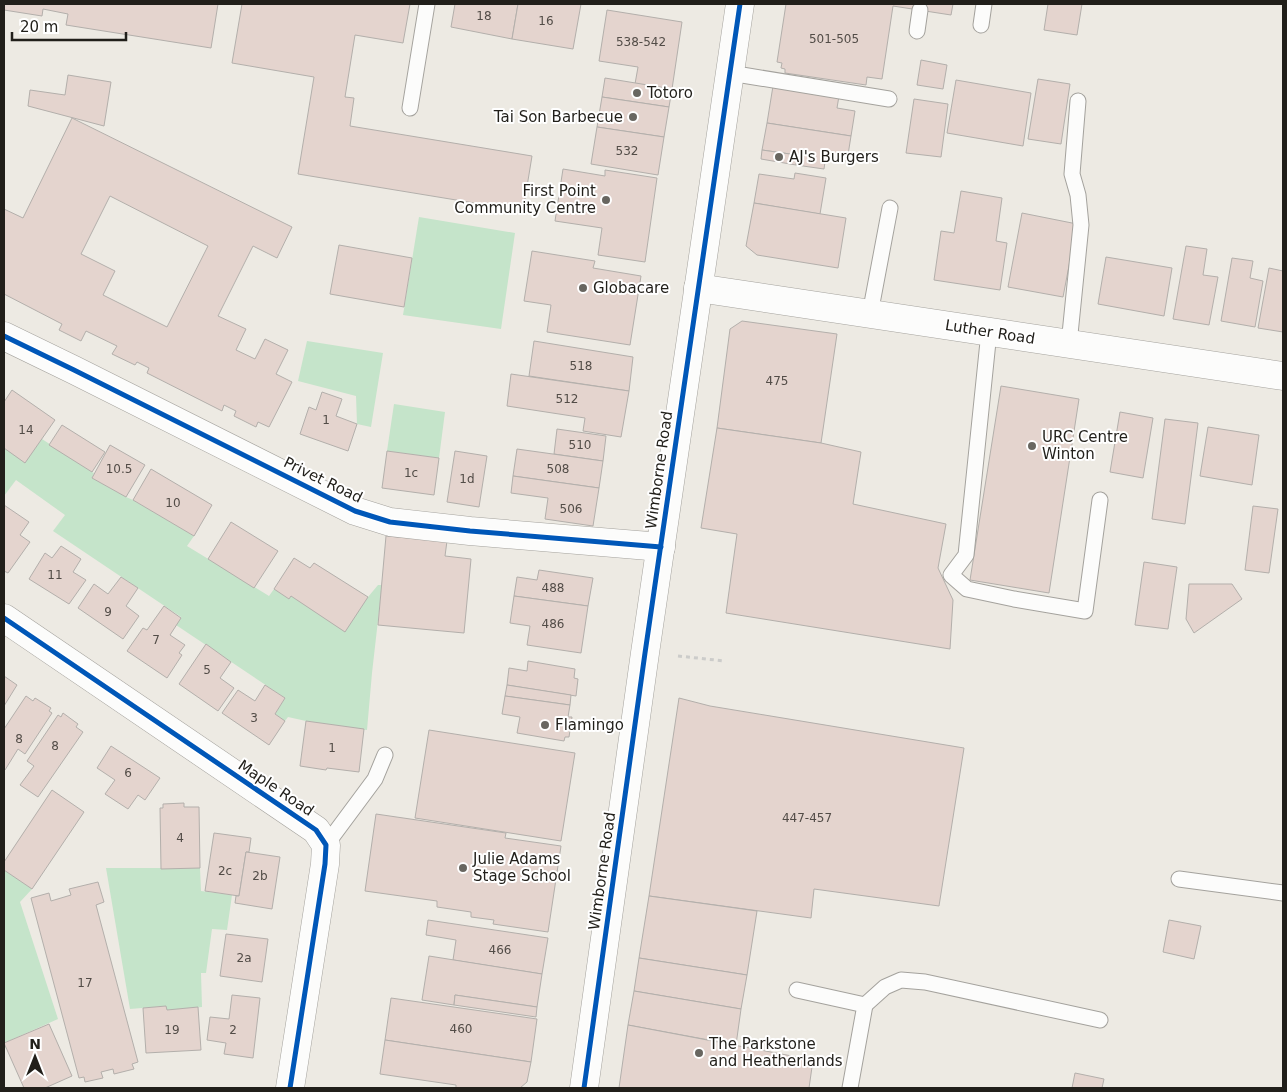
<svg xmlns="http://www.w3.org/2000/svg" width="1287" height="1092" viewBox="0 0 1287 1092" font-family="'DejaVu Sans',sans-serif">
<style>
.green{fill:#c5e4ca}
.building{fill:#e4d4ce;stroke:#b3afab;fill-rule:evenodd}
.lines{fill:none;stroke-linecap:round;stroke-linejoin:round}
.service-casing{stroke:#a4a29d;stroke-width:17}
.minor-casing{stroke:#a4a29d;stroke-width:29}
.tertiary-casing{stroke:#a4a29d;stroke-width:29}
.path{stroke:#ccccca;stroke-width:3;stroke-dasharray:4 4;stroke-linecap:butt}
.service{stroke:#fcfcfb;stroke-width:15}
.minor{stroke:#fcfcfb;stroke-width:28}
.tertiary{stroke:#fcfcfb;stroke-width:28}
.cycleway-casing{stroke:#fff;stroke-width:8}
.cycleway{stroke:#0057b8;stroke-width:5}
.poi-dot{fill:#686660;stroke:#fff;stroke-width:2}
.labels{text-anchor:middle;stroke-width:4;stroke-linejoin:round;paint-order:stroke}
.number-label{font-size:12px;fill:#524c47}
.poi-label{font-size:15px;fill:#211f1a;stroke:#fff;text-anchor:start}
.street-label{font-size:15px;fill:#211f1a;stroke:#fff}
</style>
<rect width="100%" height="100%" fill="#edeae3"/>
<!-- green -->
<g class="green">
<path d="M419,217L515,233L501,329L403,315Z"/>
<path d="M307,341L383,353L371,427L357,424L356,396L298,381Z"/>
<path d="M394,404L445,412L439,458L387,451Z"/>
<path d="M42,439L92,472L94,473L92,478L126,497L133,500L194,536L187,546L269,596L274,589L289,599L291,596L345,631L368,597L378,585H382L372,673L367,730L306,721L288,717L285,721L275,714L285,698L176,625L181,617L53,531L65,515L16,480L4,496V448L25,462Z"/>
<path d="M106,868H200L201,891L232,895L227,930L212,929L206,973H201L202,1007L167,1010L166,1006L130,1009Z"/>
<path d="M4,870L32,889L20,902L58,1019L4,1043L6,1048L4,1049Z"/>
</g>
<!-- building -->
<g class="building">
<path d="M4,4H218L211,48L66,25L68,14L43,9L42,16L4,10Z"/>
<path d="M242,4H410L403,43L355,35L345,97L354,98L350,126L532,156L523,211L298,174L314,77L232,63Z"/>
<path d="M455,4H518L512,39L451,27Z"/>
<path d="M518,4H581L573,49L512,39Z"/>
<path d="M786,4H953L951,15L893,6L882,79L867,77L866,85L785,73V69L781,68L782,63L777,62Z"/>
<path d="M1048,4H1082L1077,35L1044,30Z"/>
<path d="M607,10L682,22L672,89L635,84L638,67L599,61Z"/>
<path d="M921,60L947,65L943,89L917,85Z"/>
<path d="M68,75L111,82L104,126L28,106L30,90L65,95Z"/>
<path d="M605,78L672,89L669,107L602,97Z"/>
<path d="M1038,79L1070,84L1061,144L1028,139Z"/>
<path d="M956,80L1031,93L1023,146L947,133Z"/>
<path d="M773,86L839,96L837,108L855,111L851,136L767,123Z"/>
<path d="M602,97L669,107L664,137L597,127Z"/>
<path d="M914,99L948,104L941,157L906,153Z"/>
<path d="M72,118L292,227L277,258L253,246L218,316L246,329L236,350L255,359L265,339L288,350L276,374L292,382L269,427L258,422L256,427L234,416L236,411L224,405L222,411L147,373L149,368L137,362L135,365L112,354L117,346L86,331L81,341L59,330L62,324L4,294V209L23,218ZM110,196L208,246L167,327L103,295L115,271L81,254Z"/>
<path d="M767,123L851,136L847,161L830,158L829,163L825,162L824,169L796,165L797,155L762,150Z"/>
<path d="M597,127L664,137L658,175L591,164Z"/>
<path d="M762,150L797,155L796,165L761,159Z"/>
<path d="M563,169L605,176V170L657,178L645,262L598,255L602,228L555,221Z"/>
<path d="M795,173L826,178L820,214L754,203L759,174L794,179Z"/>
<path d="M961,191L1002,198L996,241L1007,243L1000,290L934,280L941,231L954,233Z"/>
<path d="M754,203L846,218L838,268L757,255L746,246Z"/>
<path d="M1022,213L1077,224L1063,297L1008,287Z"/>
<path d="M339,245L412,258L404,307L330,294Z"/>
<path d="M1186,246L1207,249L1203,275L1218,277L1209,325L1173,319Z"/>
<path d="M532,251L595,261L593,268L641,276L630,345L547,332L551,305L524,301Z"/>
<path d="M1106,257L1172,268L1164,316L1098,304Z"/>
<path d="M1232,258L1253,261L1250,278L1263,281L1255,327L1221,321Z"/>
<path d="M1269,268L1283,271V332L1258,328Z"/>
<path d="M742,321L837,334L821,443L717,428L730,329Z"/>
<path d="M534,341L633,357L629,391L529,376Z"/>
<path d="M511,374L629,391L621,437L583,431L585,418L507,406Z"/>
<path d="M1001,386L1079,399L1049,593L970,580Z"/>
<path d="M12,390L55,420L25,463L4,448V402Z"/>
<path d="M322,392L342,399L336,416L357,424L348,451L300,434L309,407L316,410Z"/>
<path d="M1120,412L1153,418L1143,478L1110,472Z"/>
<path d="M1165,419L1198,423L1185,524L1152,519Z"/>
<path d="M62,425L105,452L92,472L49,445Z"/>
<path d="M1208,427L1259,435L1252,485L1200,476Z"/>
<path d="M717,428L821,443L861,452L853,504L946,524L938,568L953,600L950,649L726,613L737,534L701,528Z"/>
<path d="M557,429L606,436L603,461L554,454Z"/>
<path d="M110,445L145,465L126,497L92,478Z"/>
<path d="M517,449L603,461L599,488L513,476Z"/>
<path d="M387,451L439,458L434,495L382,488Z"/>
<path d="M455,451L487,456L479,507L447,502Z"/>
<path d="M151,469L212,505L194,536L133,500Z"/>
<path d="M513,476L599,488L593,526L545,519L548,498L511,493Z"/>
<path d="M4,505L29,522L20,535L30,542L8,573L4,571Z"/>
<path d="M1253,506L1278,509L1269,573L1245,570Z"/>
<path d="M231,522L278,551L254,588L208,559Z"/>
<path d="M386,536L447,541L445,556L471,559L464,633L378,625Z"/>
<path d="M61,546L81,559L73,572L86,580L69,604L29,579L45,553L52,558Z"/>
<path d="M294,558L310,568L314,563L368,597L345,632L291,596L289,599L274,589Z"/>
<path d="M1144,562L1177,567L1168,629L1135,625Z"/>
<path d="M539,570L593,578L588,606L514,596L517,577L537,580Z"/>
<path d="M121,577L138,588L126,606L139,616L123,639L78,608L94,584L108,594Z"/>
<path d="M1189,584H1232L1242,599L1194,633L1186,619Z"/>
<path d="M514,596L588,606L581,653L527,645L530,626L510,623Z"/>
<path d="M164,606L181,618L170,635L185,645L179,653L182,655L167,678L127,651L143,628L147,630Z"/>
<path d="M206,644L231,662L220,678L234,688L218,711L179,684Z"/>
<path d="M528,661L575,669L574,678L578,679L576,696L507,685L509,668L527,671Z"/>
<path d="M4,676L17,685L4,706Z"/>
<path d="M265,685L285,698L275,714L285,721L269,745L222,713L238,690L255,701Z"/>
<path d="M507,685L571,695L570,705L505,696Z"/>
<path d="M26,696L33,701L35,698L51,708L49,711L52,713L25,754L18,749L5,770L4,769V729Z"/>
<path d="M505,696L570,705L568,717H572L569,737H565L564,741L517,733L520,717L502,714Z"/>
<path d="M679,698L710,706L964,748L939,906L814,889L811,918L649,896Z"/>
<path d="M63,713L78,724L76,727L83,732L38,797L20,785L34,766L27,761L58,715L61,717Z"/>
<path d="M306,721L364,729L359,772L327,768L326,770L300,766Z"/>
<path d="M429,730L575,753L561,841L415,818Z"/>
<path d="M111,746L160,778L145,800L138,795L128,809L105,794L115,780L97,768Z"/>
<path d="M52,790L84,812L32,889L4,870V862Z"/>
<path d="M184,803V807H199L200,868L161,869L160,808H163V804Z"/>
<path d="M376,814L506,833L505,838L561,846L548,932L493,924L494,920L471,917V912L437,907V901L365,891Z"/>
<path d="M214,833L251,838L249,852H246L239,896L205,891Z"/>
<path d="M246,852L280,857L272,909L235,903L236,896H239Z"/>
<path d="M98,882L104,902L96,905L138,1062L132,1064L134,1069L114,1074L113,1069L101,1072L103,1078L85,1082L84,1077L79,1078L31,898L49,893L51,901L71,895L69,889Z"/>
<path d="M649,896L757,911L747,975L639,958Z"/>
<path d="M428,920L548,938L542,974L453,960L456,940L426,935Z"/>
<path d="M1169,920L1201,926L1194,959L1163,952Z"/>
<path d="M226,934L268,939L262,982L220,976Z"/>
<path d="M429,956L542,974L537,1007L455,995L454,1005L422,1000Z"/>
<path d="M639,958L747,975L741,1009L634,991Z"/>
<path d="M634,991L741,1009L736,1045L628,1025Z"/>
<path d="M232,995L260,998L253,1058L224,1054L226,1043L207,1040L210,1017L229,1019Z"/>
<path d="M455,995L537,1007L536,1017L454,1005Z"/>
<path d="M391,998L537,1019L531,1062L385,1040Z"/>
<path d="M166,1006L167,1010L198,1007L201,1050L146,1053L143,1008Z"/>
<path d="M49,1024L72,1076L45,1088H24L4,1043Z"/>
<path d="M628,1025L813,1060L809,1088H619Z"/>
<path d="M385,1040L531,1062L527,1082L520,1088H456V1085L380,1074Z"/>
<path d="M1075,1073L1104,1079L1102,1088H1072Z"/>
</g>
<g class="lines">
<defs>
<g id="service">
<path d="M981,25L984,4"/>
<path d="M917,31L920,10"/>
<path d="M730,73L889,99"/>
<path d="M410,108L427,4"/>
<path d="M870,314L890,208"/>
<path d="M989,332L966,555L951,575L967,589L1014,599L1085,611L1100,500"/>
<path d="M1069,344L1081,225L1078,195L1072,174L1078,101"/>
<path d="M326,845L375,779L385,755"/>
<path d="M1179,879L1283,893"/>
<path d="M797,990L865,1005L850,1088"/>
<path d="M865,1005L885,987L901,980L925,982L1100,1020"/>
</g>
<g id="minor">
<path d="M698,288L1283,376"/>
<path d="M4,336L74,370L355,511L390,522L470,531L661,547"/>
<path d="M4,618L316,830L326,845L325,864L290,1088"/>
</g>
<path id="tertiary" d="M584,1088L645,653L740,4"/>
</defs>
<!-- service casing -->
<use href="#service" class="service-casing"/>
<!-- minor casing -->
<use href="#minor" class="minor-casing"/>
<!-- tertiary casing -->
<use href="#tertiary" class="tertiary-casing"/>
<!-- path -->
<path class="path" d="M678,656L725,661"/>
<!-- service -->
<use href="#service" class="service"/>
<!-- minor -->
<use href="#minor" class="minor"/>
<!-- tertiary -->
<use href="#tertiary" class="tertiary"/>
<defs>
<g id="cycleway">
<path d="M4,336L74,370L355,511L390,522L470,531L661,547"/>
<path d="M4,618L316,830L326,845L325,864L290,1088"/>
<path d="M584,1088L645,653L740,4"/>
</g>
</defs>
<!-- cycleway casing -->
<use href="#cycleway" class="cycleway-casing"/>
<!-- cycleway -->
<use href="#cycleway" class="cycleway"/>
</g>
<!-- markers -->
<g class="poi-dot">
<circle cx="637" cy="93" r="5"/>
<circle cx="633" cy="117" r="5"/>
<circle cx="779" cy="157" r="5"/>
<circle cx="606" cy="200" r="5"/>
<circle cx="583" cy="288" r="5"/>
<circle cx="1032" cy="446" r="5"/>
<circle cx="545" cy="725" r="5"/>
<circle cx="463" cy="868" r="5"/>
<circle cx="699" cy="1053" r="5"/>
</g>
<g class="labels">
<!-- number labels -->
<g class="number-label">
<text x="484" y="20">18</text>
<text x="546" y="25">16</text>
<text x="834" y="43">501-505</text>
<text x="641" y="46">538-542</text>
<text x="627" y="155">532</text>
<text x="581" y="370">518</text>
<text x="777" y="385">475</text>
<text x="567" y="403">512</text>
<text x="326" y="424">1</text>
<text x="26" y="434">14</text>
<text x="580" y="449">510</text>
<text x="119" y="473">10.5</text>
<text x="558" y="473">508</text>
<text x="411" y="477">1c</text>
<text x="467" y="483">1d</text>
<text x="173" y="507">10</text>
<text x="571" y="513">506</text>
<text x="55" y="579">11</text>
<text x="553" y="592">488</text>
<text x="108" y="616">9</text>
<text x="553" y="628">486</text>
<text x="156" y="644">7</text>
<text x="207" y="674">5</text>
<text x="254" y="722">3</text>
<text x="19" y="743">8</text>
<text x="55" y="750">8</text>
<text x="332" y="752">1</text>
<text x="128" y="777">6</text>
<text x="807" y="822">447-457</text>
<text x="180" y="842">4</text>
<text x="225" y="875">2c</text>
<text x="260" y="880">2b</text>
<text x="500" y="954">466</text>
<text x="244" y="962">2a</text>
<text x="85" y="987">17</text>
<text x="461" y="1033">460</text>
<text x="172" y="1034">19</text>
<text x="233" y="1034">2</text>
</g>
<!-- poi labels -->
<g class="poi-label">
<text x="647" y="98">Totoro</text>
<text x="623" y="122" text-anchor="end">Tai Son Barbecue</text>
<text x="789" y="162">AJ's Burgers</text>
<text x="596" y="196" text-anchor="end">First Point<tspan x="596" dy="17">Community Centre</tspan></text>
<text x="593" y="293">Globacare</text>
<text x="1042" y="442">URC Centre<tspan x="1042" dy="17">Winton</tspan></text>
<text x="555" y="730">Flamingo</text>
<text x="473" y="864">Julie Adams<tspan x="473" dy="17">Stage School</tspan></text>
<text x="709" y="1049">The Parkstone<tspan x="709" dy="17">and Heatherlands</tspan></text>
</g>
<!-- street labels -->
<g class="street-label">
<text transform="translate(990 332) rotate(9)" y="5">Luther Road</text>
<text transform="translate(659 470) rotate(-82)" y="5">Wimborne Road</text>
<text transform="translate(323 480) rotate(26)" y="5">Privet Road</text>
<text transform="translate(276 788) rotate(34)" y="5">Maple Road</text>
<text transform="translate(602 871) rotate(-82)" y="5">Wimborne Road</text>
</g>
</g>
<!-- border -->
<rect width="1287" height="1092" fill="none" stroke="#211f1a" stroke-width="10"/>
<!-- north arrow -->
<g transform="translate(35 1057)" stroke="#ffffff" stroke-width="4" paint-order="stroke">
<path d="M0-4L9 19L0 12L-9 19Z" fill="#211f1a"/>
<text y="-8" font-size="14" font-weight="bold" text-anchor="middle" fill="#211f1a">N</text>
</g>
<!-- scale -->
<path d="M12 32v8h114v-8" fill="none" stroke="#211f1a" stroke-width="2.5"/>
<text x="20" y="32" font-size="15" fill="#211f1a" stroke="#ffffff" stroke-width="4" paint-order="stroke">20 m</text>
</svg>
